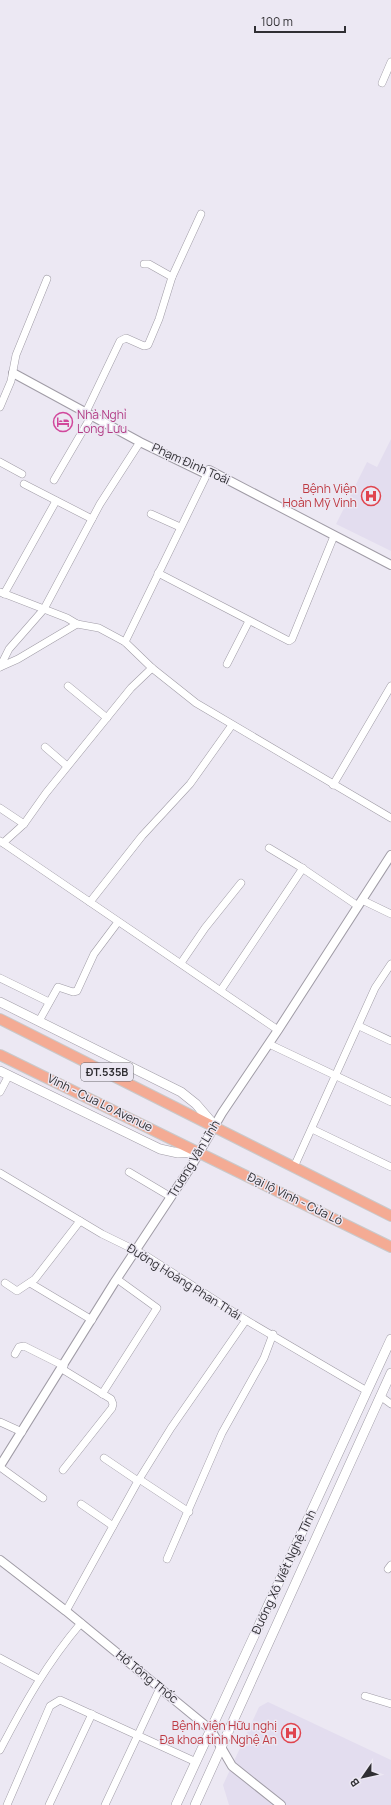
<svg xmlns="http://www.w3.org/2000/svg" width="391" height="1805" viewBox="0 0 391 1805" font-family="Manrope,sans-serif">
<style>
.built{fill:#e3ddef}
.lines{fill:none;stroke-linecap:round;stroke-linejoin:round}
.minor-casing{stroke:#a09ca6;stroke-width:8}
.tertiary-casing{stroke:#a09ca6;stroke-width:10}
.secondary-casing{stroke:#a09ca6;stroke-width:10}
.primary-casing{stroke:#c9c9ca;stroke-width:12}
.minor{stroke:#fff;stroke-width:7}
.tertiary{stroke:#fff;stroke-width:8}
.secondary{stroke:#fff;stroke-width:9}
.primary{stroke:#f4ab94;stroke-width:10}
.labels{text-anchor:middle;stroke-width:3;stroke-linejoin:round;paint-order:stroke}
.shield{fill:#ece8f3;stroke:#68666d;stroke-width:1}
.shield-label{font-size:11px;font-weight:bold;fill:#302f33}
.hotel-label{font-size:12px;fill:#b23c85;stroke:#ece8f3;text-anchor:start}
.street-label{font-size:12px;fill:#302f33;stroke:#ece8f3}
.health-label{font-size:12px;fill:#be3a42;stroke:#ece8f3;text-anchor:end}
</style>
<rect width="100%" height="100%" fill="#ece8f3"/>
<!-- built -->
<g class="built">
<path d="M391,439V551L336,524L367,462L377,467Z"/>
<path d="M268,1702L391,1760V1805H229L223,1785L259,1707Z"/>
</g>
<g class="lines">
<defs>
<g id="minor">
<path d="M382,83L391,62"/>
<path d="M144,264H149L172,277"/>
<path d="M0,407L11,381L16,355L47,279"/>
<path d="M86,412L120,341L126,338L144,346L148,345L159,319L172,277L201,214"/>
<path d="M0,462L22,474"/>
<path d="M54,480L92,415"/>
<path d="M24,484L92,519"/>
<path d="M151,514L180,527"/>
<path d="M158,573L289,641L292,639L334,536"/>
<path d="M0,592L67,618L77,624L99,628L125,642L152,668L196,703L391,818"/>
<path d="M4,594L56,501"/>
<path d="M125,642L209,470"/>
<path d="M227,664L249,621"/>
<path d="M0,667L9,649L44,609L100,504L140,442"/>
<path d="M0,667L18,659L77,624"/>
<path d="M68,686L107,718"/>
<path d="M45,747L67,766"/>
<path d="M333,785L391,686"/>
<path d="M0,808L24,824"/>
<path d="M0,841L278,1030"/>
<path d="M3,843L24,824L46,793L131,688L152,668"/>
<path d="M269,848L299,866L358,906"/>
<path d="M362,900L391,914"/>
<path d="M90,902L142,836L190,784L232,725"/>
<path d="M181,963L205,928L241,883"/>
<path d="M0,978L49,1002"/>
<path d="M221,990L303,868"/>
<path d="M39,1021L58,987L73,992L77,991L94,954L118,922"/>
<path d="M359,1026L391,1041"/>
<path d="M269,1044L391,1102"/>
<path d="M0,1092L9,1075"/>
<path d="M312,1129L391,1167"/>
<path d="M294,1167L375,988L391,964"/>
<path d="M129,1172L171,1197"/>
<path d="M0,1173L102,1234L145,1255L246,1320L367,1391"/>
<path d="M5,1283L17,1291L35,1279L80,1221"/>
<path d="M30,1283L92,1320"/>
<path d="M15,1354L19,1347L24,1346L64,1366"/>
<path d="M62,1369L111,1399L113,1404L112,1408L63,1470"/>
<path d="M102,1394L157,1308L117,1279"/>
<path d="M380,1396L391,1404"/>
<path d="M0,1422L22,1432"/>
<path d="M104,1458L138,1481"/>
<path d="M0,1467L43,1498"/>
<path d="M139,1479L189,1512"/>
<path d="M81,1504L113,1526"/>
<path d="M167,1559L222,1433L264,1358L273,1334"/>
<path d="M388,1569L391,1565"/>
<path d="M66,1611L138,1481L171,1428L246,1320"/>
<path d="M0,1658L39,1679"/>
<path d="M365,1696L391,1704"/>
<path d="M0,1750C24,1704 47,1663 81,1623"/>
<path d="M7,1805L50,1706L60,1700L196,1762"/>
<path d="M49,1805L92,1714"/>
<path d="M105,1805L160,1688"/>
</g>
<g id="tertiary">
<path d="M13,373L140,442L204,473L209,470L391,565"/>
<path d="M0,1466L114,1283L192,1165L222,1113L278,1030L391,855"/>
<path d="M0,1560L66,1611L211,1730L232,1766L281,1805"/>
</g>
<g id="secondary">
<path d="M0,1002L181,1092L196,1104L215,1126"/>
<path d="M0,1071L160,1149L178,1153L198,1152"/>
<path d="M176,1805L391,1339"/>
<path d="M195,1805L391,1373"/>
</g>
<g id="primary">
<path d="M0,1019L391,1216"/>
<path d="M0,1055L391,1247"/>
</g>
</defs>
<!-- minor casing -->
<use href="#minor" class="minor-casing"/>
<!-- tertiary casing -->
<use href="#tertiary" class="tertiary-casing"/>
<!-- secondary casing -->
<use href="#secondary" class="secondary-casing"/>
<!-- primary casing -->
<use href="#primary" class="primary-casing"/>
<!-- minor -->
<use href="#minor" class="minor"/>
<!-- tertiary -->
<use href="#tertiary" class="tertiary"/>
<!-- secondary -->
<use href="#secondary" class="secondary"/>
<!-- primary -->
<use href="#primary" class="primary"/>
</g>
<!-- icons -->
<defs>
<symbol id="hotel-ring" viewBox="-11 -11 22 22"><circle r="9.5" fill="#ece8f3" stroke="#d1479c" stroke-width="1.5"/><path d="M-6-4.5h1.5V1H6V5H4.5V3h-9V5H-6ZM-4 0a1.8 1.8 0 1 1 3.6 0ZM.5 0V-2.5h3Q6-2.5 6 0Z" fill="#d1479c"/></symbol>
<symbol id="hospital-ring" viewBox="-11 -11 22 22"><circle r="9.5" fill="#ece8f3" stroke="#e0444e" stroke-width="1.5"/><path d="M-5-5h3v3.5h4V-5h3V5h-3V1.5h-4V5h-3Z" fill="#e0444e"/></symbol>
</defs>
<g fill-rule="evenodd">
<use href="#hotel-ring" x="52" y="411" width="22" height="22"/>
<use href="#hospital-ring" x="360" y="485" width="22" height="22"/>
<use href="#hospital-ring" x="280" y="1722" width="22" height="22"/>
</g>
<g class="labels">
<!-- shield labels -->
<rect class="shield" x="81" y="1063" width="52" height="18" rx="3"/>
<g class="shield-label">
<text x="107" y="1076">ĐT.535B</text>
</g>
<!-- hotel labels -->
<g class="hotel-label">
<text x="77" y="419">Nhà Nghỉ<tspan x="77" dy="14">Long Lưu</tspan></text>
</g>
<!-- street labels -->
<g class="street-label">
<text transform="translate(191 464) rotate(24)" y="4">Phạm Đình Toái</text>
<text transform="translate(100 1103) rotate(26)" y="4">Vinh - Cua Lo Avenue</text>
<text transform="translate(194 1159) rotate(-59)" y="4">Trương Văn Lĩnh</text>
<text transform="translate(295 1199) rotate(26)" y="4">Đại lộ Vinh - Cửa Lò</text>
<text transform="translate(184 1282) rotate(32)" y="4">Đường Hoàng Phan Thái</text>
<text transform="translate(284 1572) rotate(-65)" y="4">Đường Xô Viết Nghệ Tĩnh</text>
<text transform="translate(147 1677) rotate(39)" y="4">Hồ Tông Thốc</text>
</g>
<!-- health labels -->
<g class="health-label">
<text x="357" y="493">Bệnh Viện<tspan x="357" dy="14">Hoàn Mỹ Vinh</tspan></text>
<text x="277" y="1730">Bệnh viện Hữu nghị<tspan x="277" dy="14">Đa khoa tỉnh Nghệ An</tspan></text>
</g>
</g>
<!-- north arrow -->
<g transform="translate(363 1777) rotate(236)" stroke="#ece8f3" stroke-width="3" paint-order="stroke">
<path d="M0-3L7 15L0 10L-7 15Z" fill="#302f33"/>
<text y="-6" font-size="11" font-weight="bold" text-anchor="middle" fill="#302f33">B</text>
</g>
<!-- scale -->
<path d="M255 26v6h90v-6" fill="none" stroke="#302f33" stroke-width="2"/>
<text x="261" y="26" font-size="12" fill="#302f33" stroke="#ece8f3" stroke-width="3" paint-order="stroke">100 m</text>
</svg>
